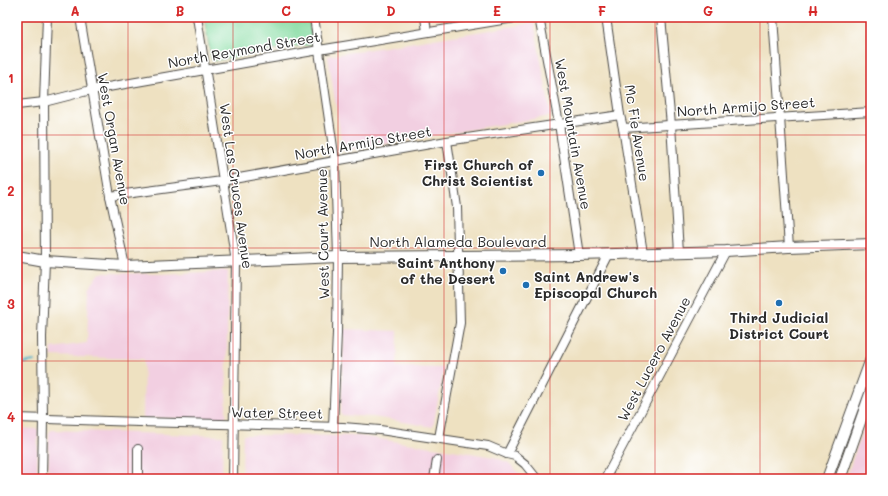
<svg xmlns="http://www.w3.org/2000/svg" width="888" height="496" viewBox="0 0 888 496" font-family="Mali,sans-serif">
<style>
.built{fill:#f2cfe1}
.green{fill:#83dba0;stroke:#578366}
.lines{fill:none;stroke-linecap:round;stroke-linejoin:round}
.stream{stroke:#4eb3cd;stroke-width:2}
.minor-casing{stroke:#484642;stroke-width:10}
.major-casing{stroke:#484642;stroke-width:12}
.minor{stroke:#fff;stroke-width:8}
.major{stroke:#fff;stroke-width:10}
.grid{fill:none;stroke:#d62828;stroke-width:1;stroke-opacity:0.55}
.poi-dot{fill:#1f6fb2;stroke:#fff;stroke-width:1.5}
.labels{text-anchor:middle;stroke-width:3;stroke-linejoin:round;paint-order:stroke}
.street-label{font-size:14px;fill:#2b2b2b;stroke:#fff}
.poi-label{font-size:14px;font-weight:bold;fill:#2b2b2b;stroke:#fff;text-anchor:end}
.neatline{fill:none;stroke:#d62828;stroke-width:1.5}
.grid-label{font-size:13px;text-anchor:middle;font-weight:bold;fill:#d62828}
</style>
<rect width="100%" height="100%" fill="#fff"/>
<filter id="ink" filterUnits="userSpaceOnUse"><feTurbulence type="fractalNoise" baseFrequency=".025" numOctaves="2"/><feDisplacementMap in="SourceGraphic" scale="8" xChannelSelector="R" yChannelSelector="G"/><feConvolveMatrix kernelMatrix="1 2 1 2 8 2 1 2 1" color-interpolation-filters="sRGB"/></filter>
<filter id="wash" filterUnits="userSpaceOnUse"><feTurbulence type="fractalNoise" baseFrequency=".012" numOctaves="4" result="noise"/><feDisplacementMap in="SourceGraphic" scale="16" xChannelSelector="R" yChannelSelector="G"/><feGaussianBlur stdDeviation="0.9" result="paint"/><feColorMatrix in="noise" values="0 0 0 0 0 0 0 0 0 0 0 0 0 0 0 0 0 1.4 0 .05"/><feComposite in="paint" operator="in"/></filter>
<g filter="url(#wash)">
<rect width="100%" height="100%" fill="#eee1c1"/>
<!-- built -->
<g class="built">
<path d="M534,23L551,116L343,151L328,56Z"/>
<path d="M228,271L226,416L223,419L143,418L144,359L51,356L52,348L87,343L89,288L100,273L163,274Z"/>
<path d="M344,329L398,331L397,367L444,368L433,427L374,417L341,415Z"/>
<path d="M871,405V479H846Z"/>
<path d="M17,428L38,429L37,479H17Z"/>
<path d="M51,430L223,436L222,479H48L49,433Z"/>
<path d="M243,435L359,436L446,449L494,457L509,463L525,479H242Z"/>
</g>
<!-- green -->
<path class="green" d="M204,17H308L313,43L307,46L304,45L214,61L211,59Z"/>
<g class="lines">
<!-- stream -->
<path class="stream" d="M17,364L34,361"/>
</g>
</g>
<g filter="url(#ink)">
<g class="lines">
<defs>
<g id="minor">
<path d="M80,17L110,196L125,266"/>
<path d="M197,17L236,262L233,479"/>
<path d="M314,17L335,161L338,257L337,333L333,427"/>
<path d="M425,17L427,32"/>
<path d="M539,17L559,124L579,255"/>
<path d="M606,17L620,115L623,128L643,253"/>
<path d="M661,17L671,125L679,252"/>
<path d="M773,17L789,247"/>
<path d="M17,105L44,102L91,90L319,50L521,17"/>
<path d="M623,128L871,112"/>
<path d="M110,196L222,181L447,141L620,115"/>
<path d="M17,418L139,422L343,427L380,430L488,446L507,454L515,456L525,464L537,479"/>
<path d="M439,438L460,323L457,207L447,141"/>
<path d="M507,454L609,254"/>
<path d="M42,479L43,419L42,337L45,261L44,102L47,17"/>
<path d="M138,479V449"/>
<path d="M434,479L437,460"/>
<path d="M605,479L726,251"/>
</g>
<g id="major">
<path d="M17,256L45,261L125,266L338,257L579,255L726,251L789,247L871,244"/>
<path d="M827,479L871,359"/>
<path d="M840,479L871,391"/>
</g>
</defs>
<!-- minor casing -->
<use href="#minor" class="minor-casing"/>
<!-- major casing -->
<use href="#major" class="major-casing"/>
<!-- minor -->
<use href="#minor" class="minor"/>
<!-- major -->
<use href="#major" class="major"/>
</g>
</g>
<!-- grid -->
<path class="grid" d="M128,17V479M233,17V479M338,17V479M444,17V479M550,17V479M655,17V479M760,17V479M17,135H871M17,248H871M17,361H871"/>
<!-- markers -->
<g class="poi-dot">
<circle cx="541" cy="173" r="4"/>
<circle cx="503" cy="271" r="4"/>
<circle cx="526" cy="285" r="4"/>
<circle cx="779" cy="303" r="4"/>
</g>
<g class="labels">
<!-- street labels -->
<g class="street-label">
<text transform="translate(244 50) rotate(-10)" y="5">North Reymond Street</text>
<text transform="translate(746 107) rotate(-4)" y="5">North Armijo Street</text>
<text transform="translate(637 133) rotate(81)" y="5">Mc Fie Avenue</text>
<text transform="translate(573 134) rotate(80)" y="5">West Mountain Avenue</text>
<text transform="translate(114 139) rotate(80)" y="5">West Organ Avenue</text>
<text transform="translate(363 143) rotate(-10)" y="5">North Armijo Street</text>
<text transform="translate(236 186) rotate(82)" y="5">West Las Cruces Avenue</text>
<text transform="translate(323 234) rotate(-91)" y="5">West Court Avenue</text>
<text x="458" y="247">North Alameda Boulevard</text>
<text transform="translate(654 359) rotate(-62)" y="5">West Lucero Avenue</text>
<text transform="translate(277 413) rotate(1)" y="5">Water Street</text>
</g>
<!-- poi labels -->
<g class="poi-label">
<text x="533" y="170">First Church of<tspan x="533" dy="16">Christ Scientist</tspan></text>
<text x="495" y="268">Saint Anthony<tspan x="495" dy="16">of the Desert</tspan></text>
<text x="534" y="282" text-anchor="start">Saint Andrew's<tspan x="534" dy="16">Episcopal Church</tspan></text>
<text x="779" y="323" text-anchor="middle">Third Judicial<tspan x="779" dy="16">District Court</tspan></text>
</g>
</g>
<!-- margin -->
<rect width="888" height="496" fill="none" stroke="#fff" stroke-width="44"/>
<rect x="22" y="22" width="844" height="452" class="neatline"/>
<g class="grid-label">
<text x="75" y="16">A</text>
<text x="180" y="16">B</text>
<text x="286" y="16">C</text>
<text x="391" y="16">D</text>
<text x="497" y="16">E</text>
<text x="602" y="16">F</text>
<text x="708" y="16">G</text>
<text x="813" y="16">H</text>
<text x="11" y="83">1</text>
<text x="11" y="196">2</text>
<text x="11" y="309">3</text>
<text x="11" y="422">4</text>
</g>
</svg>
